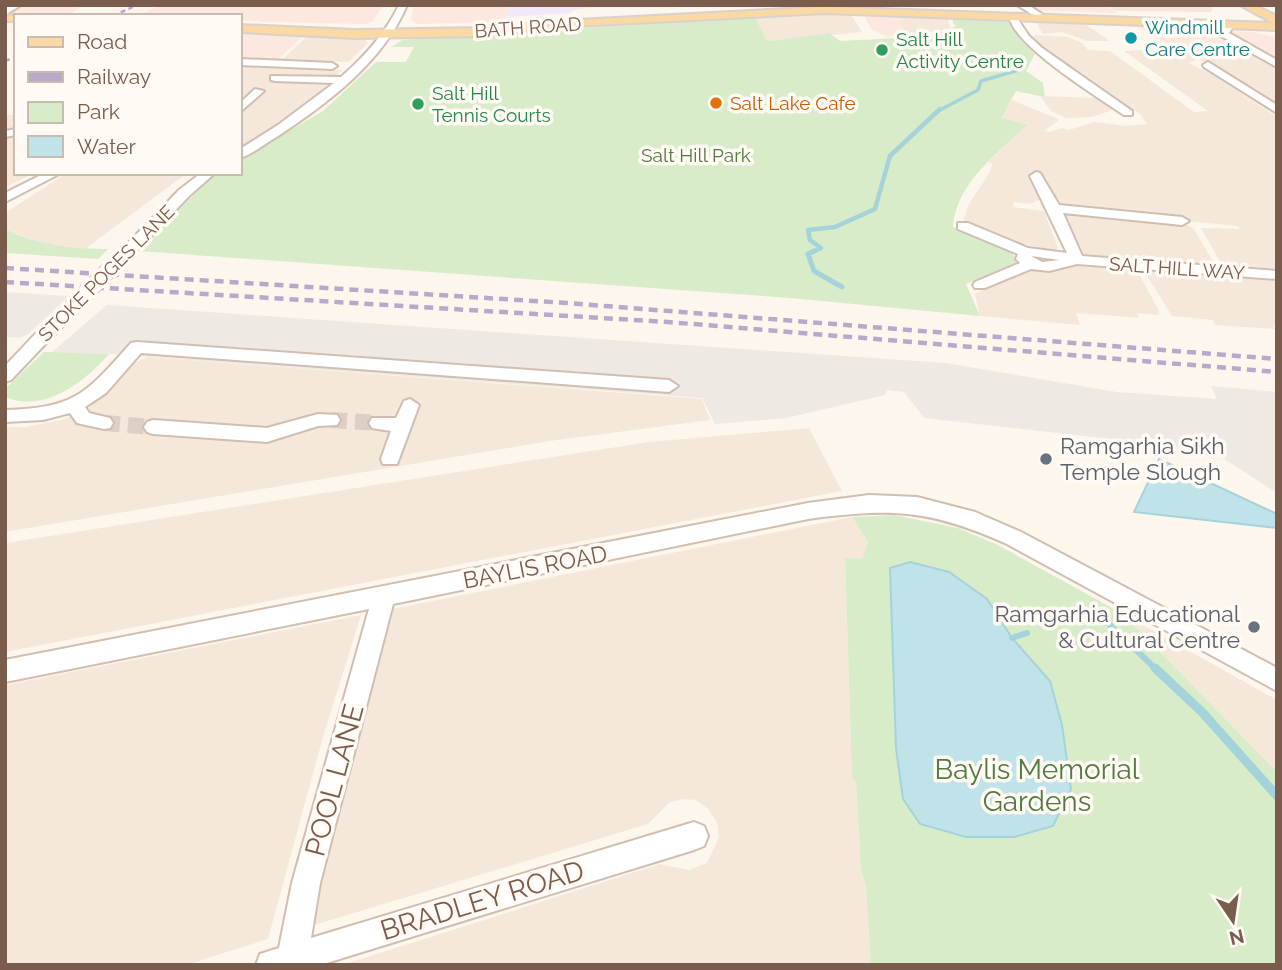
<svg xmlns="http://www.w3.org/2000/svg" width="1282" height="970" viewBox="0 0 1282 970" font-family="Raleway,sans-serif">
<style>
.residential{fill:#f5e8da}
.commercial{fill:#fde8e0}
.industrial{fill:#efe9e4}
.education{fill:#f3e8fa}
.green{fill:#d8ecc9}
.water{fill:#bfe3e8;stroke:#a5d3da;stroke-width:2}
.lines{fill:none;stroke-linecap:round;stroke-linejoin:round}
.stream-far4{stroke:#a5d3da;stroke-width:3.5}
.stream-far3{stroke:#a5d3da;stroke-width:4.5}
.stream-far2{stroke:#a5d3da;stroke-width:5}
.stream-far1{stroke:#a5d3da;stroke-width:6}
.stream{stroke:#a5d3da;stroke-width:9}
.minor-tunnel{stroke:#dcd0c4;stroke-width:16;stroke-dasharray:16 8;stroke-linecap:butt}
.minor-casing{stroke:#d1beb0;stroke-width:4}
.major-casing{stroke:#dad1cd;stroke-width:4}
.minor{fill:#fff;fill-rule:evenodd}
.major{fill:#fbd9a5;fill-rule:evenodd}
.rail-far1{stroke:#b9a8c9;stroke-width:2.5;stroke-dasharray:5 3.5;stroke-linecap:butt}
.rail{stroke:#b9a8c9;stroke-width:4.5;stroke-dasharray:9 6;stroke-linecap:butt}
.minor-bridge-far1-casing{stroke:#d1beb0;stroke-width:15;stroke-linecap:butt}
.minor-bridge-casing{stroke:#d1beb0;stroke-width:18;stroke-linecap:butt}
.minor-bridge-far1{stroke:#fff;stroke-width:12}
.minor-bridge{stroke:#fff;stroke-width:16}
.culture-dot{fill:#0f9aa8;stroke:#fffaf3;stroke-width:2.5}
.leisure-dot{fill:#2e9e5b;stroke:#fffaf3;stroke-width:2.5}
.food-dot{fill:#e8710a;stroke:#fffaf3;stroke-width:2.5}
.worship-dot{fill:#6b7280;stroke:#fffaf3;stroke-width:2.5}
.labels{text-anchor:middle;stroke-width:7;stroke-linejoin:round;paint-order:stroke}
.far-street-label{font-size:19px;fill:#7a5c4d;stroke:#fffaf3}
.far-culture-label{font-size:19px;fill:#0d838f;stroke:#fffaf3;text-anchor:start}
.far-leisure-label{font-size:19px;fill:#27864d;stroke:#fffaf3;text-anchor:start}
.far-food-label{font-size:19px;fill:#c56008;stroke:#fffaf3;text-anchor:start}
.far-park-label{font-size:19px;fill:#537a41;stroke:#fffaf3}
.worship-label{font-size:23px;fill:#5b616d;stroke:#fffaf3;text-anchor:start}
.street-label{font-size:23px;fill:#7a5c4d;stroke:#fffaf3}
.near-park-label{font-size:28px;fill:#537a41;stroke:#fffaf3}
.near-street-label{font-size:28px;fill:#7a5c4d;stroke:#fffaf3}
</style>
<rect width="100%" height="100%" fill="#fdf6ec"/>
<!-- residential -->
<g class="residential">
<path d="M1108,5H1215L1211,12L1114,11Z"/>
<path d="M846,14L852,16L862,32L772,41L766,39L755,17Z"/>
<path d="M896,14L947,18L951,29L904,35Z"/>
<path d="M1036,22L1085,24L1110,41H1087L1062,32L1043,34Z"/>
<path d="M1033,35L1068,37L1082,43L1088,50L1110,51L1194,112L1208,111L1124,51L1234,46L1277,68V107L1210,62L1196,60L1189,63L1213,75L1277,117V229L1274,230L1277,232V269L1222,265L1201,228L1240,229L1238,226L1186,221L1183,217L1068,208L1056,200L1042,173L1030,171L1042,198L1031,204L1014,202L1012,207L1044,211L1058,248L1052,250L1018,243L963,222L969,204L988,175L993,164L988,162L1026,126L1002,118L1012,100L1058,119V121L1045,130L1049,132L1062,128L1069,130L1094,122L1127,126L1147,124L1141,115L1081,72L1048,52L1038,44Z"/>
<path d="M307,36L362,37L368,43L349,62L282,60Z"/>
<path d="M240,66L343,70L335,77L282,76L281,78L330,82L294,117L240,147Z"/>
<path d="M1040,96L1095,98L1104,104L1111,103L1116,109L1092,117L1066,118L1051,111Z"/>
<path d="M5,115H16V173H35L5,187Z"/>
<path d="M67,173H187L85,249L47,244L5,230V213Z"/>
<path d="M1056,212L1080,214L1082,217L1188,225L1194,229L1215,265L1082,255L1078,253Z"/>
<path d="M1082,266L1137,270L1159,311L1158,315L1137,313L1139,318L1076,313L1080,325L980,316L975,294L978,292L1027,271Z"/>
<path d="M1144,271L1277,281V325L1273,326L1275,329L1215,325L1213,320L1172,316Z"/>
<path d="M148,357L702,399L710,420L550,441L5,532V427H25L61,420L88,409L130,365Z"/>
<path d="M809,428L842,491L5,652V543L649,442Z"/>
<path d="M852,517L868,542L862,559H845L852,778L856,782L861,870L866,887L871,965H342L660,864L689,870L707,863L719,837L717,822L708,809L696,800L684,799L670,802L648,824L298,930L382,611Z"/>
<path d="M1123,614L1277,700V772L1189,682Z"/>
<path d="M361,615L323,737L268,939L186,965H5V685Z"/>
</g>
<!-- commercial -->
<g class="commercial">
<path d="M24,5H84L69,15H7Z"/>
<path d="M160,5H384L372,22L365,24L267,22L240,20V16H137Z"/>
<path d="M414,5H508L505,22L417,24L411,20Z"/>
<path d="M1011,5H1107L1117,13L1024,10Z"/>
<path d="M867,13L896,14L904,35L887,37L871,29L864,15Z"/>
<path d="M1138,26L1201,28L1205,30L1253,32L1277,37V68L1234,46L1175,49Z"/>
<path d="M240,33L304,35L278,60L240,59Z"/>
</g>
<!-- industrial -->
<g class="industrial">
<path d="M5,292L69,296L28,334L20,338L5,337Z"/>
<path d="M107,305L945,363L1117,392L1217,399L1211,386L1277,392V493L1210,450L924,418L904,392L887,390L885,395L786,418L715,424L702,398L111,354L52,352Z"/>
</g>
<!-- education -->
<path class="education" d="M508,5H617L573,10L571,13L506,17Z"/>
<!-- green -->
<g class="green">
<path d="M755,17L766,39L772,41L829,33L840,41C869,39 932,39 956,26L953,23V17L1013,21L1020,39L1035,54L1026,71L1043,83L1045,97L1016,91L1002,118L1027,125C997,154 956,183 953,227L1012,253L1019,264L966,284L980,316L790,298L139,251L215,173H240V159L323,111L376,62H406L414,47H391L402,40Z"/>
<path d="M5,229C38,245 72,249 108,249L98,259L5,253Z"/>
<path d="M44,352H52L109,354C85,381 45,414 5,397L7,387Z"/>
<path d="M895,515L958,528L998,545L1123,614L1277,772V965H871L866,887L861,870L856,782L852,778L845,558L862,559L868,542L852,517Z"/>
</g>
<!-- water -->
<g class="water">
<path d="M1159,459L1277,514V528L1134,512Z"/>
<path d="M910,562L949,572L987,599L1012,638L1050,681L1062,725L1071,789L1053,826L1014,837H966L920,824L903,799L896,748L890,568Z"/>
</g>
<g class="lines">
<!-- stream-far4 -->
<path class="stream-far4" d="M938,111L978,90L981,81L1019,70L1023,64"/>
<!-- stream-far3 -->
<path class="stream-far3" d="M810,253L821,248L810,240L808,230L835,227L875,209L890,156L940,109"/>
<!-- stream-far2 -->
<path class="stream-far2" d="M814,251L808,254L814,271L842,287"/>
<!-- stream-far1 -->
<g class="stream-far1">
<path d="M1080,616L1095,611L1157,670"/>
<path d="M1047,627L1059,622"/>
<path d="M1012,638L1027,633"/>
</g>
<!-- stream -->
<path class="stream" d="M1155,668L1202,712L1277,796"/>
<!-- minor-tunnel -->
<g class="minor-tunnel">
<path d="M331,420L378,423"/>
<path d="M104,423L153,427"/>
</g>
<defs>
<g id="minor">
<path d="M10,5H21L5,15V8Z"/>
<path d="M399,5H407C383,62 328,103 278,136C266,143 253,154 240,158V149L278,125L334,83L275,81L271,80V76L341,77C365,56 385,34 399,5Z"/>
<path d="M1017,5H1028L1042,14L1035,16Z"/>
<path d="M1009,15H1015L1029,36L1042,48L1132,111V115H1124C1098,97 1011,44 1009,15Z"/>
<path d="M1226,23L1234,25L1229,33L1277,60V67L1221,36L1219,28Z"/>
<path d="M240,59L332,63L337,66L332,69L240,65Z"/>
<path d="M1208,62L1277,105V113L1204,67L1203,65Z"/>
<path d="M255,89L264,91L240,112V103Z"/>
<path d="M16,129V135L5,137V131Z"/>
<path d="M1036,172L1040,173L1059,205L1182,217L1189,221L1182,225L1063,213L1082,256L1277,271V279L1077,264L1049,271L1031,269L985,288H975L973,285L975,282L1020,263L1016,259L1018,254L958,229V223H968L1028,248L1067,253L1030,176ZM1031,256L1060,260L1042,262Z"/>
<path d="M45,173H61L5,202V193Z"/>
<path d="M201,173H215L189,196L145,242H135V236L179,190Z"/>
<path d="M45,329L53,334L51,338L11,380L5,382V366L39,330Z"/>
<path d="M137,342L669,380L678,386L669,392L141,353L106,393L85,407L89,413L110,418L113,423L110,428L104,429L77,423L70,413L43,420L5,422V410C77,408 86,393 131,343Z"/>
<path d="M410,399L419,405L399,459L397,464H383L381,459L391,431L372,428L369,423L372,418H396L404,401Z"/>
<path d="M318,414L337,415L340,420L337,425L318,426L267,442L153,434L147,432L144,427L147,422L153,420L267,428Z"/>
<path d="M869,495L917,497L975,512L1021,532L1277,668V691L1007,544C928,509 893,508 808,519L393,604L320,883L311,938L694,822L704,826L708,836L704,846L694,850L320,965H256L260,954L279,948L292,883L369,609L5,682V660L808,503Z"/>
</g>
<g id="major">
<path d="M1240,5H1254L1277,16V30L825,13L558,27L484,36L355,38L240,32V25L355,30L484,28L558,21L825,7L1273,23Z"/>
<path d="M5,15L20,16H16V21H5Z"/>
</g>
</defs>
<!-- minor casing -->
<use href="#minor" class="minor-casing"/>
<!-- major casing -->
<use href="#major" class="major-casing"/>
<!-- minor -->
<use href="#minor" class="minor"/>
<!-- major -->
<use href="#major" class="major"/>
<!-- rail-far1 -->
<g class="rail-far1">
<path d="M113,16L137,5"/>
<path d="M5,61L16,57"/>
</g>
<!-- rail -->
<g class="rail">
<path d="M5,268L567,303L1277,359"/>
<path d="M5,282L668,322L1277,372"/>
</g>
<defs>
<path id="minor-bridge-far1" d="M126,253L140,239"/>
<path id="minor-bridge" d="M45,334L128,251"/>
</defs>
<!-- minor-bridge-far1 casing -->
<use href="#minor-bridge-far1" class="minor-bridge-far1-casing"/>
<!-- minor-bridge casing -->
<use href="#minor-bridge" class="minor-bridge-casing"/>
<!-- minor-bridge-far1 -->
<use href="#minor-bridge-far1" class="minor-bridge-far1"/>
<!-- minor-bridge -->
<use href="#minor-bridge" class="minor-bridge"/>
</g>
<!-- markers -->
<circle class="culture-dot" cx="1131" cy="38" r="7"/>
<g class="leisure-dot">
<circle cx="882" cy="50" r="7"/>
<circle cx="418" cy="104" r="7"/>
</g>
<circle class="food-dot" cx="716" cy="103" r="7"/>
<g class="worship-dot">
<circle cx="1046" cy="459" r="7"/>
<circle cx="1254" cy="627" r="7"/>
</g>
<g class="labels">
<!-- far-street labels -->
<g class="far-street-label">
<text transform="translate(528 27) rotate(-4)" y="7">BATH ROAD</text>
<text transform="translate(1177 268) rotate(4)" y="7">SALT HILL WAY</text>
<text transform="translate(106 273) rotate(-45)" y="7">STOKE POGES LANE</text>
</g>
<!-- far-culture labels -->
<g class="far-culture-label">
<text x="1145" y="34">Windmill<tspan x="1145" dy="22">Care Centre</tspan></text>
</g>
<!-- far-leisure labels -->
<g class="far-leisure-label">
<text x="896" y="46">Salt Hill<tspan x="896" dy="22">Activity Centre</tspan></text>
<text x="432" y="100">Salt Hill<tspan x="432" dy="22">Tennis Courts</tspan></text>
</g>
<!-- far-food labels -->
<g class="far-food-label">
<text x="730" y="110">Salt Lake Cafe</text>
</g>
<!-- far-park labels -->
<g class="far-park-label">
<text x="696" y="162">Salt Hill Park</text>
</g>
<!-- worship labels -->
<g class="worship-label">
<text x="1060" y="454">Ramgarhia Sikh<tspan x="1060" dy="26">Temple Slough</tspan></text>
<text x="1240" y="622" text-anchor="end">Ramgarhia Educational<tspan x="1240" dy="26">&amp; Cultural Centre</tspan></text>
</g>
<!-- street labels -->
<g class="street-label">
<text transform="translate(535 567) rotate(-11)" y="8">BAYLIS ROAD</text>
</g>
<!-- near-park labels -->
<g class="near-park-label">
<text x="1037" y="779">Baylis Memorial<tspan x="1037" dy="32">Gardens</tspan></text>
</g>
<!-- near-street labels -->
<g class="near-street-label">
<text transform="translate(334 780) rotate(-75)" y="10">POOL LANE</text>
<text transform="translate(482 900) rotate(-17)" y="10">BRADLEY ROAD</text>
</g>
</g>
<!-- border -->
<rect width="1282" height="970" fill="none" stroke="#7a5c4d" stroke-width="14"/>
<!-- legend -->
<rect x="14" y="14" width="228" height="161" fill="#fffaf3" stroke="#cabbb1" stroke-width="2"/>
<rect x="28" y="37" width="35" height="10" fill="#fbd9a5" stroke="#cabbb1" stroke-width="2"/>
<text x="77" y="49" font-size="21" fill="#7a5c4d">Road</text>
<rect x="28" y="72" width="35" height="10" fill="#b9a8c9" stroke="#cabbb1" stroke-width="2"/>
<text x="77" y="84" font-size="21" fill="#7a5c4d">Railway</text>
<rect x="28" y="102" width="35" height="21" fill="#d8ecc9" stroke="#cabbb1" stroke-width="2"/>
<text x="77" y="119" font-size="21" fill="#7a5c4d">Park</text>
<rect x="28" y="136" width="35" height="21" fill="#bfe3e8" stroke="#cabbb1" stroke-width="2"/>
<text x="77" y="154" font-size="21" fill="#7a5c4d">Water</text>
<!-- north arrow -->
<g transform="translate(1233 921) rotate(167)" stroke="#fffaf3" stroke-width="5" paint-order="stroke">
<path d="M0-5L12 26L0 18L-12 26Z" fill="#7a5c4d"/>
<text y="-10" font-size="19" font-weight="bold" text-anchor="middle" fill="#7a5c4d">N</text>
</g>
</svg>
